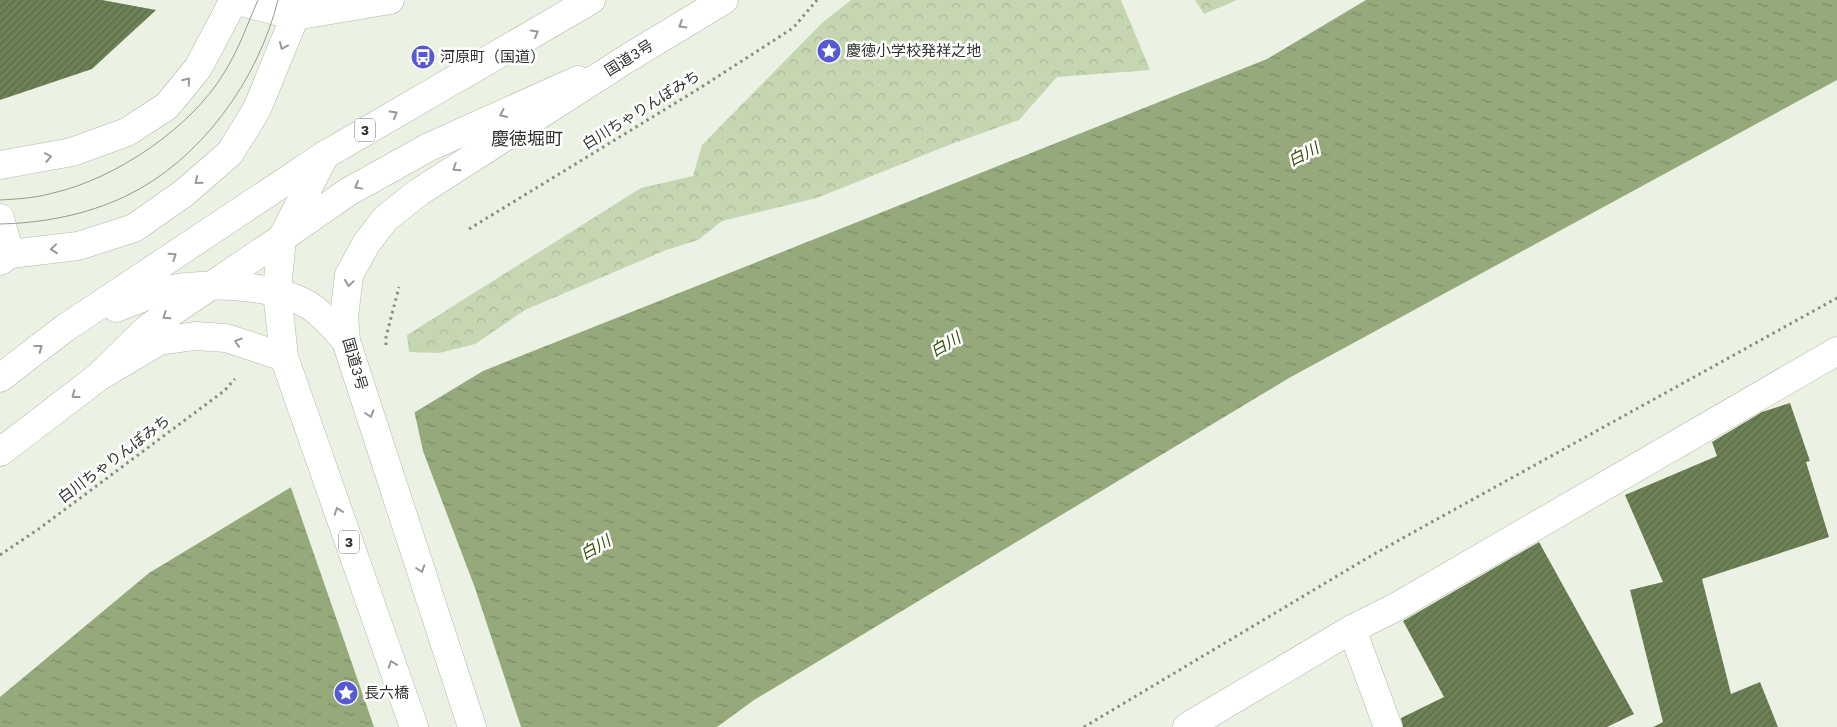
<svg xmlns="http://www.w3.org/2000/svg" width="1837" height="727" viewBox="0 0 1837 727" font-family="'Work Sans','Noto Sans JP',sans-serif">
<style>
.forest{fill:url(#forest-crowns)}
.water{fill:url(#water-ripples)}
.pier{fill:#ebf2e3}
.building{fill:url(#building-hatch)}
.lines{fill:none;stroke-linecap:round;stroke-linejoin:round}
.minor-casing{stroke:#b1b8a9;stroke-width:29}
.tertiary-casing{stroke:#b1b8a9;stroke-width:29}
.trunk-casing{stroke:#b1b8a9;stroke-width:29}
.path{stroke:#888d83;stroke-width:3;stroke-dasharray:2.5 4;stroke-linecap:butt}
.minor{stroke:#fff;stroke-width:28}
.tertiary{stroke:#fff;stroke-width:28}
.trunk{stroke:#fff;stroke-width:28}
.tram{stroke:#969b90;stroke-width:1}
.oneway{stroke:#989a96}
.labels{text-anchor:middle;stroke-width:5;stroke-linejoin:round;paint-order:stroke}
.shield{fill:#fff;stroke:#6f716d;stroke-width:1}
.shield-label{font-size:14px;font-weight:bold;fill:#31342e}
.poi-label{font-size:15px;fill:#31342e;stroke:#fff;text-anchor:start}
.street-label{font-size:15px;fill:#31342e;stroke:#fff}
.water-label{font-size:16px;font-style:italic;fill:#395008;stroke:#fff}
.quarter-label{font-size:18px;fill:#31342e;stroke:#fff}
</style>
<defs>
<pattern id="forest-crowns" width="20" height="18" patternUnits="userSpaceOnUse" patternTransform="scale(1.25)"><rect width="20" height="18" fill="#c6d6b1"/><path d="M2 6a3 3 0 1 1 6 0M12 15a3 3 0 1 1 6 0" fill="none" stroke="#abb899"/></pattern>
<pattern id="water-ripples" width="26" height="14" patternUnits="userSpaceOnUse" patternTransform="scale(1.25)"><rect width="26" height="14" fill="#95a97b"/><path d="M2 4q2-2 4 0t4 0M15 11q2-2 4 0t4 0" fill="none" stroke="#7a8a65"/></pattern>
<pattern id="building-hatch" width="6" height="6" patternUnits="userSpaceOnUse" patternTransform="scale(1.25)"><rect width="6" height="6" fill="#6e8155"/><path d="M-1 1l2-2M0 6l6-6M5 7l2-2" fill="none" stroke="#5b6a47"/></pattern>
</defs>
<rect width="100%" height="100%" fill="#ebf2e3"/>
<!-- forest -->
<g class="forest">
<path d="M851,0H1121L1150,70L1057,77L1019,120L949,145L817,198L722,221L698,240L666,250L525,310L475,344L439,353L409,352L407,335L641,188L693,176L702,145L823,22Z"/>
<path d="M1195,0H1237L1204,14Z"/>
</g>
<!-- water -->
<path class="water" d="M1366,0H1837V80L1289,378L754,700L717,727H0V697L149,573L483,371L1267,59Z"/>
<!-- pier -->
<path class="pier" d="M414,410L423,451L475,588L521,727H374L290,485Z"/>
<!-- building -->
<g class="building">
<path d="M0,0H102L156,10L92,69L0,100Z"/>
<path d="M1790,403L1810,461L1806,462L1829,537L1702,579L1731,694L1760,682L1778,727H1653L1663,722L1630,590L1663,582L1625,495L1717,456L1712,442L1762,412Z"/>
<path d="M1539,542L1634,714L1607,727H1403L1401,718L1444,697L1403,621Z"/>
</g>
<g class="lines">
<defs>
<g id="minor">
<path d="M234,0L295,16L390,0"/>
<path d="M1352,629L1388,727"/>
<path d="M1187,727L1352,629L1396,607L1837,351"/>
</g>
<g id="tertiary">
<path d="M0,165L72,152L127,132L167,106L198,68L234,0"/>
<path d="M0,218L10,254L0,261"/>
<path d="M0,252L10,254L78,246L134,228L184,193L230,153L257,109L295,16L300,0"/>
<path d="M116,308C139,299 162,289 186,287C223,283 278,286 310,306C324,315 335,329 346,341"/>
<path d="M0,378L65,328L325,155"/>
<path d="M97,378L148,328L282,238L348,192L429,147L578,80"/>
<path d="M0,452L97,378L159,341L195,336L226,338L284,357"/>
</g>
<g id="trunk">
<path d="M414,727L284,357L277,291L282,238L325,155L591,0"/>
<path d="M472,727L346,341L344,317L349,275L366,244L385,219L419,192L628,58L724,0"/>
</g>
</defs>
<!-- minor casing -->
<use href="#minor" class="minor-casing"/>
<!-- tertiary casing -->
<use href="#tertiary" class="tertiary-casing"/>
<!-- trunk casing -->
<use href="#trunk" class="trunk-casing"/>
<!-- path -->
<g class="path">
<path d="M469,229L700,88L793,28L817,0"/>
<path d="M386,345V337L399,287"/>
<path d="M0,555L40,528L224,391L235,379"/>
<path d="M1084,727L1374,554L1837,298"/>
</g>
<!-- minor -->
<use href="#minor" class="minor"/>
<!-- tertiary -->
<use href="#tertiary" class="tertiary"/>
<!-- trunk -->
<use href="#trunk" class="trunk"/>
<!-- tram -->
<g class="tram">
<path d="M0,200C18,199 35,198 53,193C115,179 191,128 224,73C239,49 247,25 258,0"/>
<path d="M0,224C43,223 86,215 126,196C201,160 258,80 278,0"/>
</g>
</g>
<!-- one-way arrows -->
<defs><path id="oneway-chevron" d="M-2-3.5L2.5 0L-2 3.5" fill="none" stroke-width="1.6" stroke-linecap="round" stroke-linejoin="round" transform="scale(1.25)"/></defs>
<g class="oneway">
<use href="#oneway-chevron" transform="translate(682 25) rotate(149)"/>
<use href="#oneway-chevron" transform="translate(535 33) rotate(-30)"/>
<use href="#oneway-chevron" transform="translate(283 46) rotate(113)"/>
<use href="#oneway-chevron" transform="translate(187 81) rotate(-51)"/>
<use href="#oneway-chevron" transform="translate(394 114) rotate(-30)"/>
<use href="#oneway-chevron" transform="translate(503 114) rotate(156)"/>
<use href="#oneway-chevron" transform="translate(48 157) rotate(-11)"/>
<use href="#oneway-chevron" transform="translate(456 168) rotate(147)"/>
<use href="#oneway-chevron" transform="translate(198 181) rotate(139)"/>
<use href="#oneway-chevron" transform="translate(358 186) rotate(151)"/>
<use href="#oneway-chevron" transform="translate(54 249) rotate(174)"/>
<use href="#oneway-chevron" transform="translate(173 256) rotate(-34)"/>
<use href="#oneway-chevron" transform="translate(349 283) rotate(98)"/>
<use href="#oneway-chevron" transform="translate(166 316) rotate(146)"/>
<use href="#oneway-chevron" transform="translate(238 342) rotate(-162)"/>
<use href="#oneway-chevron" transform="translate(39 348) rotate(-37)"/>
<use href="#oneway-chevron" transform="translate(75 395) rotate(143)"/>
<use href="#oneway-chevron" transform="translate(370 414) rotate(72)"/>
<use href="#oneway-chevron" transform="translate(338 511) rotate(-109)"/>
<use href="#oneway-chevron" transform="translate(421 569) rotate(72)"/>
<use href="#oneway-chevron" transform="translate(392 664) rotate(-109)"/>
</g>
<!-- icons -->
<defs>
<symbol id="sight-disc" viewBox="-11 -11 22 22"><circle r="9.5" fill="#5659d0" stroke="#fff"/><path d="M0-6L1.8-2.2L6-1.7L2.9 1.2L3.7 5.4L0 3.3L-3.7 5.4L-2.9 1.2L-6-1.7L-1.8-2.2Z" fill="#fff"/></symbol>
<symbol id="bus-disc" viewBox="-11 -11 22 22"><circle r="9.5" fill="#5659d0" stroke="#fff"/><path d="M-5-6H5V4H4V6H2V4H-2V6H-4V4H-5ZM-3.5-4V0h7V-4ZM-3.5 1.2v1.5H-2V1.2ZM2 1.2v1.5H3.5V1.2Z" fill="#fff"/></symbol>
</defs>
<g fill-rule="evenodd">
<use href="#sight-disc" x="815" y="37" width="28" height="28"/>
<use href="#bus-disc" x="409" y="43" width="28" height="28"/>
<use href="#sight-disc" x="332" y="679" width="28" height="28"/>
</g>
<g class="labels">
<!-- shield labels -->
<g class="shield">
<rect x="355" y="118.5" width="20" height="23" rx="4"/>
<rect x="339" y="530.5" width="20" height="23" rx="4"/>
</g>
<g class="shield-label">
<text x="365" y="135">3</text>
<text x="349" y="547">3</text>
</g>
<!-- poi labels -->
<g class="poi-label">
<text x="846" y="56">慶徳小学校発祥之地</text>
<text x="440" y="62">河原町（国道）</text>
<text x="364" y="698">長六橋</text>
</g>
<!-- street labels -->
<g class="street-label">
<text transform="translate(629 58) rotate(-32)" y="5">国道3号</text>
<text transform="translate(641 110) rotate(-32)" y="5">白川ちゃりんぽみち</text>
<text transform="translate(355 364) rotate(74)" y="5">国道3号</text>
<text transform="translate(114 459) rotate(-37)" y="5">白川ちゃりんぽみち</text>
</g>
<!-- water labels -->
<g class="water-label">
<text transform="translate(1303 154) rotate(-27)" y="6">白川</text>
<text transform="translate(945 344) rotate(-30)" y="6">白川</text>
<text transform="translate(595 547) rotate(-30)" y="6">白川</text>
</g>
<!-- quarter labels -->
<g class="quarter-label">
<text x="527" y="145">慶徳堀町</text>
</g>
</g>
</svg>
